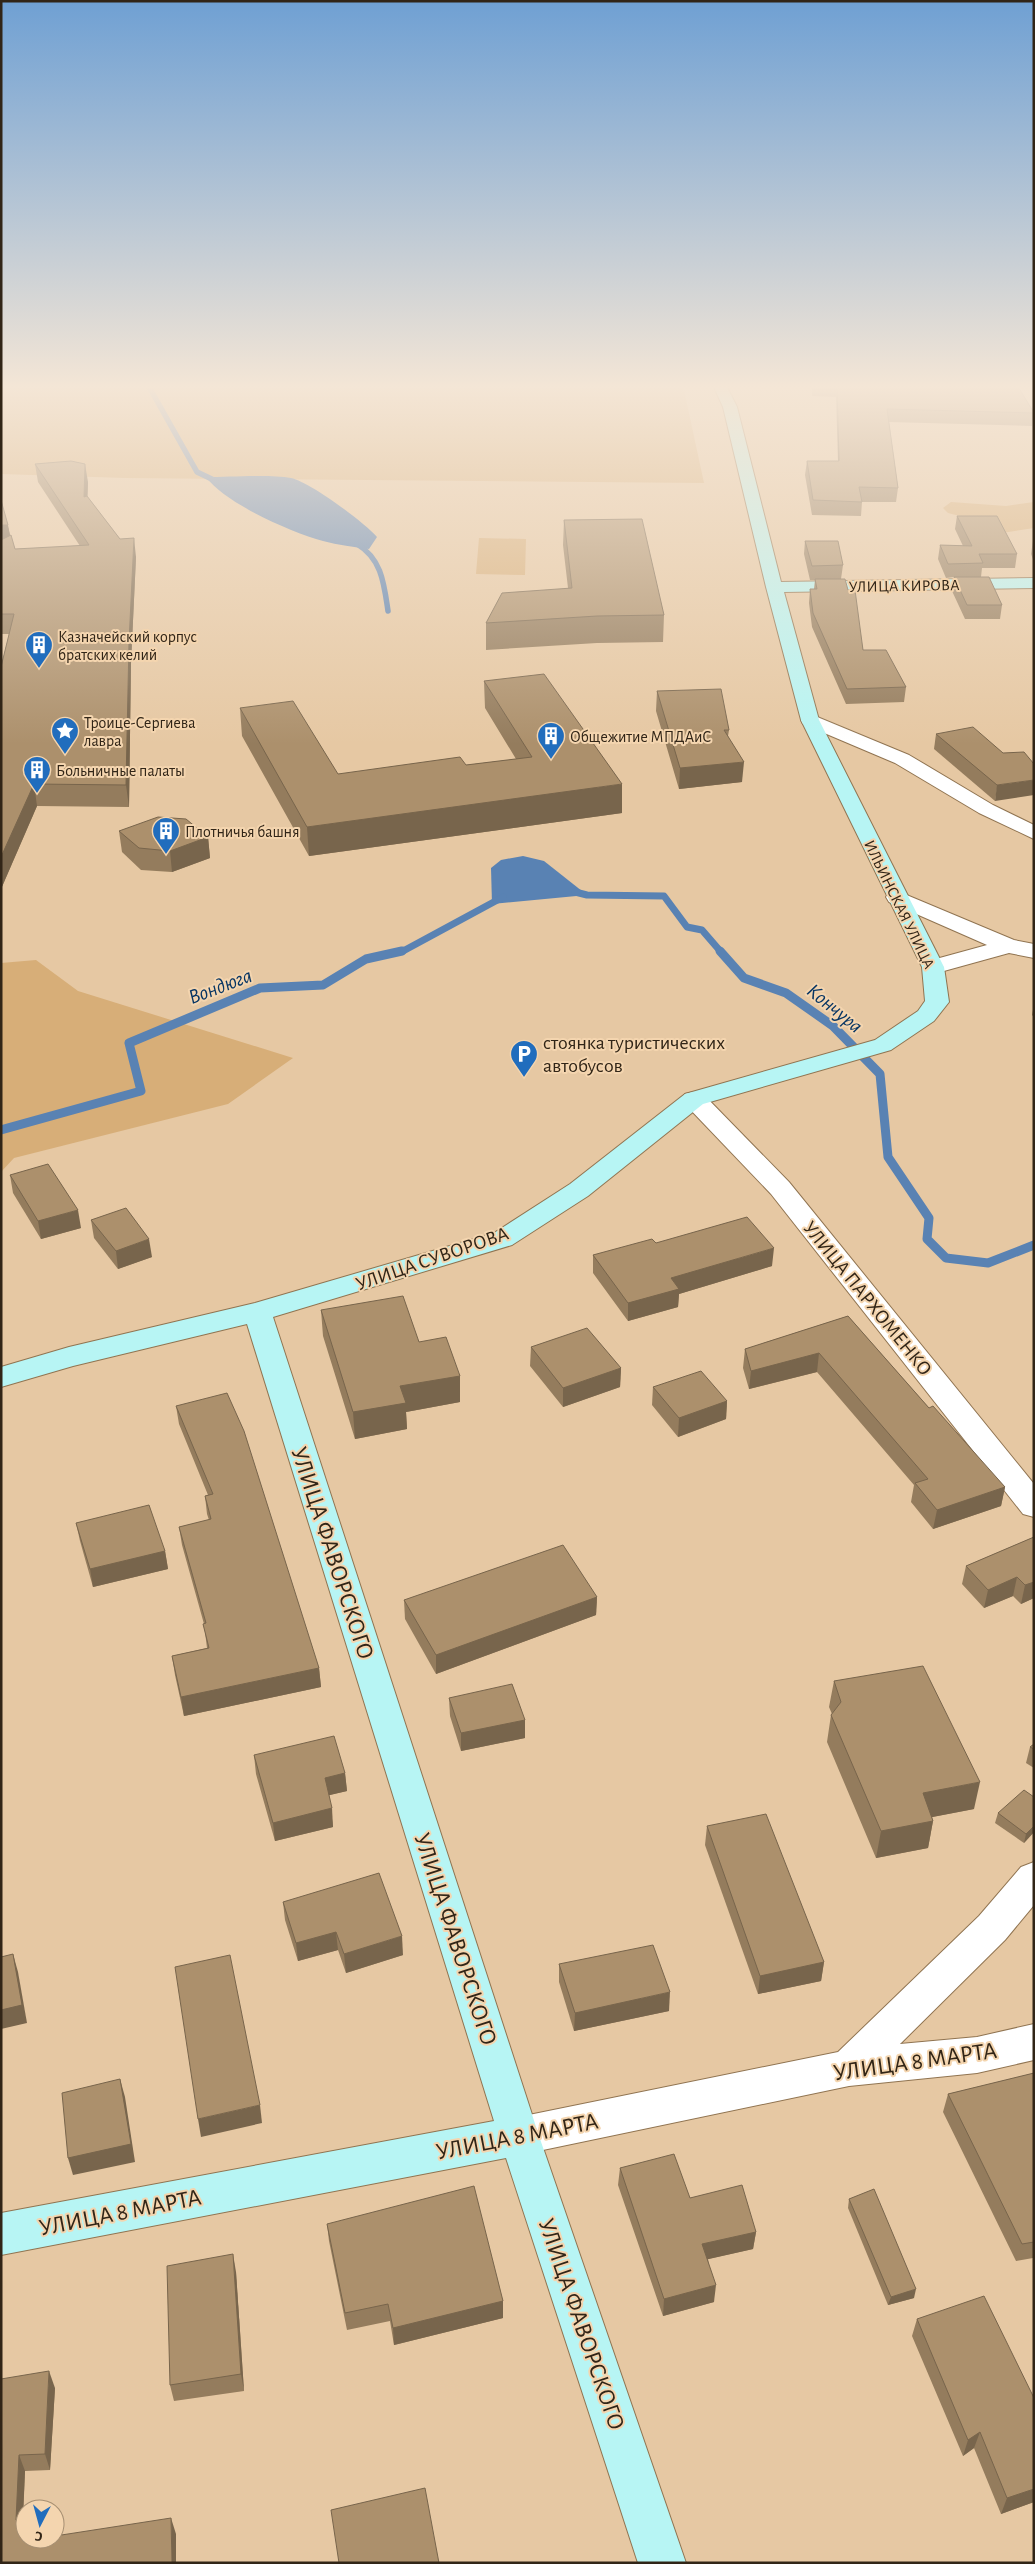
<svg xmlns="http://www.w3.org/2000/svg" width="1035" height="2564" viewBox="0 0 1035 2564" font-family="'Alegreya Sans',sans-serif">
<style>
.green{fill:#d7ae78}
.water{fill:#5982b3}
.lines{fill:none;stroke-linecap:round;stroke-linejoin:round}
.stream-far2{stroke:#5982b3;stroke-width:5.5}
.stream-far1{stroke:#5982b3;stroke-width:7}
.stream{stroke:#5982b3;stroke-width:9}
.street-casing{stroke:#907451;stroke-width:2}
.secondary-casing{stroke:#907451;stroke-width:2}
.street{fill:#fff;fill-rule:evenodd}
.secondary{fill:#b7f5f4;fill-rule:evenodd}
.wall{fill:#947c5d}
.shaded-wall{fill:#78654c}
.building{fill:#ac906c;stroke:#78654c}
.labels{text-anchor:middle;stroke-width:4;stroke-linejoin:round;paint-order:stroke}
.far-street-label{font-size:16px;fill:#312517;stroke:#f4d5af}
.far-poi-label{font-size:16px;fill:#312517;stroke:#f4d5af;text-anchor:start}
.poi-label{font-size:20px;fill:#312517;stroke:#f4d5af;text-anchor:start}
.street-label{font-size:20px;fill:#312517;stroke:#f4d5af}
.water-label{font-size:21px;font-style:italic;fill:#073563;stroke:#f4d5af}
.near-street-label{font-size:24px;fill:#312517;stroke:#f4d5af}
</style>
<rect width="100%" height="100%" fill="#e6c8a3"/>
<!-- green -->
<g class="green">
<path d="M3,385H676L684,390L704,483L125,478L1,474Z"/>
<path d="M951,502L1006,506L1034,502V528L1002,533L975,520L948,513L943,508Z"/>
<path d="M479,538L526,539L525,575L476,574Z"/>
<path d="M36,960L78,991L293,1058L228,1104L14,1158L1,1172V963Z"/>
</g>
<!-- water -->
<g class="water">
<path d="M206,477C230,477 270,474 291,478C310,482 364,522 377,537L369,549C354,547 338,545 323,541C291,532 226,504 206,477Z"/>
<path d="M523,856L544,861L587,895L492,904L491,868L501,860Z"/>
</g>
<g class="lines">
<!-- stream-far2 -->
<g class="stream-far2">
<path d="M148,385L197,472L218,482"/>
<path d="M357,544C382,559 384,584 388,611"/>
</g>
<!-- stream-far1 -->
<g class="stream-far1">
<path d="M575,892L587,895L664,896L687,927L702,930L721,952"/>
<path d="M397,952L405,950L503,897"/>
</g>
<!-- stream -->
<g class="stream">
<path d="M720,951L744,978L786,993L833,1026L880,1074L888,1157L929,1218L927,1239L946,1258L988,1263L1034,1245"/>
<path d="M1,1130L141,1091L129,1043L260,988L323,985L366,959L402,951"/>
</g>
<defs>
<g id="street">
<path d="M810,714L909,755L993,805L1034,825V839L979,813L895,763L803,724L801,720L803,716Z"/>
<path d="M897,891L1014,940L1034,944V958L1009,953L933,974L925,972L922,967L925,962L987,945L889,902L886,897L889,892Z"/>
<path d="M694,1092L703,1094L789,1182L1034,1484V1517L1023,1514L771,1194L685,1104L682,1099L685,1094Z"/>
<path d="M1034,1862V1905L1005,1940L900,2044L977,2037L1034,2024V2060L977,2073L849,2086L519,2155L505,2150L499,2136L505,2122L519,2117L838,2052L979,1916L1021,1867Z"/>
</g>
<path id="secondary" d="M713,385H726L737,407L781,582L1034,578V588L784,592L819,720L944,967L949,1002L934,1021L891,1050L703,1104L588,1196L512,1245L273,1317L539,2136L686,2563H638L506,2158L1,2255V2213L494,2121L247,1324L73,1366L1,1387V1367L69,1347L255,1303L494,1233L570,1184L685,1094L875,1040L918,1011L925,1001L922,967L801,720L766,587L723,407Z"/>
</defs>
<!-- street casing -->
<use href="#street" class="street-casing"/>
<!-- secondary casing -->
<use href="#secondary" class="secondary-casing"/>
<!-- street -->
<use href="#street" class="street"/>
<!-- secondary -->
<use href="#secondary" class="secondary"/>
</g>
<!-- wall -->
<g class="wall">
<path d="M812,385H1017L1034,412L1032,426L889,422L898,488L896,502H862L861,516L812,515L805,475L807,461H838L836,397L812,396Z"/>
<path d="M35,464L88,482L87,496L120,539L136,557L131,663L129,807L37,806L1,889V667L9,634H1V500L10,535L15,549L80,546L38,482Z"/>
<path d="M957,516L1017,554L1015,568H982L981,577L1002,605L1000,619H965L952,591L954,577L946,578L938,559L940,545L963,546L955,529Z"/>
<path d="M564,520L664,615L663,642L597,643L486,650V623L568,588L563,545Z"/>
<path d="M805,541L843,565L841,579L848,590L863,650L906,687L904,702L846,704L812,627L809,603L810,589H814L815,580H810L804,554Z"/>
<path d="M1033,541H1034V562L1031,554Z"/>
<path d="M484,681L622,813L309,856L242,736L240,708L338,774L466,765L516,759L485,708Z"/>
<path d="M657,691L729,730L728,736L742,782L679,789L656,711Z"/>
<path d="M936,734L1003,753L995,801L934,749Z"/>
<path d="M119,831L208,837L210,858L172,872L141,870L122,852Z"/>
<path d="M1034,1004V1017L1032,1015Z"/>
<path d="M10,1175L81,1228L41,1239L13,1193Z"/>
<path d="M91,1220L152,1257L118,1269L94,1238Z"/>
<path d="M656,1243L772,1266L679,1294L678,1307L628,1321L593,1273V1255Z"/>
<path d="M321,1310L419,1342L460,1376V1402L406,1412L407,1429L355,1439L323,1336Z"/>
<path d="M848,1316L929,1408L1005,1487L1001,1506L933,1529L911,1502L914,1485L817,1372L749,1389L743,1368L745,1349Z"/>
<path d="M531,1347L621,1368L620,1387L563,1407L530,1366Z"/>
<path d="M653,1387L727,1401L726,1419L678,1437L652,1405Z"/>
<path d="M176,1406L319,1668L321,1687L184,1716L175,1675L172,1656L207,1648L204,1624L182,1545L179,1527L209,1520L207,1514L205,1496L208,1495L179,1424Z"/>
<path d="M76,1523L165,1551L168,1569L93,1587L80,1541Z"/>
<path d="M1034,1537V1598L1021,1604L1013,1596L984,1608L962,1584L966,1566Z"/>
<path d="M597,1597L596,1615L436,1674L405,1619L404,1600Z"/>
<path d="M834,1681L974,1809L932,1817L933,1821L928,1848L876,1858L827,1742L831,1715L832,1714L829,1707Z"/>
<path d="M449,1698L525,1720V1738L461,1751L450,1716Z"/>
<path d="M1034,1744V1768L1026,1763L1030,1747Z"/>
<path d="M254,1755L345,1773L347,1791L329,1795L333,1827L275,1841L256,1774Z"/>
<path d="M1034,1797V1832L1024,1843L995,1823L998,1813Z"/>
<path d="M707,1826L824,1962L821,1981L758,1994L705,1845Z"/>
<path d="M283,1902L403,1955L346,1973L338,1950L298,1961L285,1920Z"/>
<path d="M559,1964L669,2011L574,2031L559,1982Z"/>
<path d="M1034,2073V2260L1033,2258L1016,2261L943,2112L948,2094Z"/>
<path d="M620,2168L690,2198L756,2232L753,2249L708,2259L714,2302L663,2316L618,2185Z"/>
<path d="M849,2199L914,2298L888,2305L848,2208Z"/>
<path d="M327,2224L503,2301V2318L394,2345L390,2321L347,2330L329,2241Z"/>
<path d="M236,2272L244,2391L174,2401L170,2385Z"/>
<path d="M917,2319L1034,2398V2502L1001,2514L974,2448L963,2456L912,2336Z"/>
<path d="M1,2379L55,2388L50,2470L25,2471L23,2520L25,2539L176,2534L1,2563Z"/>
</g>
<!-- shaded-wall -->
<g class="shaded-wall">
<path d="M85,464L88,482L87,516L84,497Z"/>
<path d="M1,525H8L12,545L1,546Z"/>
<path d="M134,538L136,557L131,663L129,807L126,785L129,642Z"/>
<path d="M744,762L742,782L679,789L680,768Z"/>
<path d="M1034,780V795L995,801L997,785Z"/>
<path d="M34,784L37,806L1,889V857Z"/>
<path d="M622,784V813L309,856L307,827Z"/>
<path d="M208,837L210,858L172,872L170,851Z"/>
<path d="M78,1210L81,1228L41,1239L38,1221Z"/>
<path d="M149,1239L152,1257L118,1269L116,1251Z"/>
<path d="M774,1248L772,1266L679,1294L678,1307L628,1321V1303L671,1278Z"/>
<path d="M819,1353L817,1372L749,1389L751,1371Z"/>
<path d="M621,1368L620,1387L563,1407V1388Z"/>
<path d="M460,1376V1402L406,1412L407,1429L355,1439L353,1412L400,1386Z"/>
<path d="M727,1401L726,1419L678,1437L679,1418Z"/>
<path d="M1005,1487L1001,1506L933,1529L937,1510Z"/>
<path d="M165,1551L168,1569L93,1587L90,1569Z"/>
<path d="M1017,1577L1013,1596L984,1608L988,1590Z"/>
<path d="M1034,1582V1598L1021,1604L1025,1585Z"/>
<path d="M597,1597L596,1615L436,1674V1655Z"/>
<path d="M319,1668L321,1687L184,1716L181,1697Z"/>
<path d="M525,1720V1738L461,1751V1733Z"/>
<path d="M345,1773L347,1791L326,1796L325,1778Z"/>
<path d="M980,1782L974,1809L917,1820L923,1793Z"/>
<path d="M332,1808L333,1827L275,1841L273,1823Z"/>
<path d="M933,1821L928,1848L876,1858L881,1831Z"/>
<path d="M1034,1826V1832L1024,1843L1026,1834Z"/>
<path d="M336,1932L338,1950L298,1961L296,1943Z"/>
<path d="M402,1936L403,1955L346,1973L344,1954Z"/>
<path d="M13,1954L18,1972L27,2023L1,2029V2010Z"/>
<path d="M824,1962L821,1981L758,1994L760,1976Z"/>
<path d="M670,1992L669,2011L574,2031L575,2013Z"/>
<path d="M120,2079L125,2097L135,2162L73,2175L68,2158Z"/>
<path d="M260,2105L262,2123L201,2137L198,2119Z"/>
<path d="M756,2232L753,2249L700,2261L702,2244Z"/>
<path d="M233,2254L236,2272L244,2391L241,2374Z"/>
<path d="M716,2285L714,2302L663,2316L664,2299Z"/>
<path d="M916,2289L914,2298L888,2305L891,2297Z"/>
<path d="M503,2301V2318L394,2345L393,2328Z"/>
<path d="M49,2371L55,2388L50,2470L45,2454Z"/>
<path d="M980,2432L974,2448L963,2456L968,2440Z"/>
<path d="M19,2455L25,2471L22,2536L16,2520Z"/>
<path d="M1034,2489V2502L1001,2514L1007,2498Z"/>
<path d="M171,2518L176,2534V2563H172Z"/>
</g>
<!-- building -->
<g class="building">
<path d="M837,385H1017L1034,413L887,409L898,488L859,487L862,502L813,500L807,461H839Z"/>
<path d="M71,461L85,464L84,497L87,496L120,539L134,538L129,642L126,785L34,784L1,857V667L14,614H1V540L11,535L15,549L89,545L35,464Z"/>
<path d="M1,500L8,525H1Z"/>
<path d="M957,516H997L1017,554H979L983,563L948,564L940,545L972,546Z"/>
<path d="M642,519L664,615L597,616L486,623L502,593L572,588L564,520Z"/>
<path d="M805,541H838L843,565L812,566Z"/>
<path d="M954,577H989L1002,605H967Z"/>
<path d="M815,579H845L848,590H855L863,650H886L906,687L847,689L813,613L810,589H817Z"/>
<path d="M544,674L622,784L307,827L240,708L293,701L338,774L460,757L466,765L532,757L484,681Z"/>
<path d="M721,689L729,730H724L744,762L680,768L657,691Z"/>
<path d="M973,727L1003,753L1024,752L1034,764V780L997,785L936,734Z"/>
<path d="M158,817L186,819L208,837L170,851L139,848L119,831Z"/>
<path d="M48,1164L78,1210L38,1221L10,1175Z"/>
<path d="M126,1208L149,1239L116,1251L91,1220Z"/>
<path d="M747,1217L774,1248L671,1278L679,1289L628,1303L593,1255L652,1239L656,1243Z"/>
<path d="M403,1296L419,1342L446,1337L460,1376L400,1386L406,1403L353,1412L321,1310Z"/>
<path d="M848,1316L929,1408L933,1406L1005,1487L937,1510L915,1483L928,1479L819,1353L751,1371L745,1349Z"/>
<path d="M587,1328L621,1368L563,1388L531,1347Z"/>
<path d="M701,1371L727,1401L679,1418L653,1387Z"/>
<path d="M227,1393L244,1431L319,1668L181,1697L172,1656L209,1648L203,1624L206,1623L179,1527L211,1519L205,1496L213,1494L176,1406Z"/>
<path d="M149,1505L165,1551L90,1569L76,1523Z"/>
<path d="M1034,1537V1582L1025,1585L1017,1577L988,1590L966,1566Z"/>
<path d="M563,1545L597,1597L436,1655L404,1600Z"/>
<path d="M923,1666L980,1782L923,1793L933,1821L881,1831L831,1715L841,1702L834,1681Z"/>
<path d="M512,1684L525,1720L461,1733L449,1698Z"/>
<path d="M334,1736L345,1773L325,1778L332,1808L273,1823L254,1755Z"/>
<path d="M1034,1744V1749L1030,1747Z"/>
<path d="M1024,1790L1034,1797V1826L1026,1834L998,1813Z"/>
<path d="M766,1814L824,1962L760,1976L707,1826Z"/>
<path d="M379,1873L402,1936L344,1954L336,1932L296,1943L283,1902Z"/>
<path d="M653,1945L670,1992L575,2013L559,1964Z"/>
<path d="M13,1954L22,2005L1,2010V1957Z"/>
<path d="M230,1955L260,2105L198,2119L175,1967Z"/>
<path d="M1034,2073V2242L1022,2244L948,2094Z"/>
<path d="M120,2079L131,2144L68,2158L62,2093Z"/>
<path d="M674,2154L690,2198L742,2185L756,2232L702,2244L716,2285L664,2299L620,2168Z"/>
<path d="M474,2186L503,2301L393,2328L388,2304L345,2313L327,2224Z"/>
<path d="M874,2189L916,2289L891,2297L849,2199Z"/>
<path d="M233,2254L241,2374L170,2385L167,2266Z"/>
<path d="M984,2296L1034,2398V2489L1007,2498L980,2432L968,2440L917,2319Z"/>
<path d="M49,2371L45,2454L19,2455L16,2520L25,2519V2539H55V2536L171,2518L172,2563H1V2379Z"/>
<path d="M425,2488L439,2563H339L331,2510Z"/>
</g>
<!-- sky -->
<linearGradient id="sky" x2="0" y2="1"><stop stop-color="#6fa0d3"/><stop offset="0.52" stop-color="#f4e6d6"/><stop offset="1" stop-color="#f4e6d6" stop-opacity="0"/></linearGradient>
<rect width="1035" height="744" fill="url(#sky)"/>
<!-- icons -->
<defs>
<symbol id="building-pin" viewBox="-11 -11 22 30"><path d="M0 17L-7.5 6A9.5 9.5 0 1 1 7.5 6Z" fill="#216dbd" stroke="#f4d5af"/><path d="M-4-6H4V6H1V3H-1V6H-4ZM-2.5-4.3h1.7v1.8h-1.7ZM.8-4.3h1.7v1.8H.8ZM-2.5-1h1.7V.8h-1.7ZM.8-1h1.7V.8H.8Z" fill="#fff"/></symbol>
<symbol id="sight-pin" viewBox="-11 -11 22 30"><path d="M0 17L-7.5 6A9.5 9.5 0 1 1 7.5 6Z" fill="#216dbd" stroke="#f4d5af"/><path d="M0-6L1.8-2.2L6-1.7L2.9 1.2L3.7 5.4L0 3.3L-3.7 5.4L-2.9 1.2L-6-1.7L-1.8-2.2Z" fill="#fff"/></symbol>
<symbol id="parking-pin" viewBox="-11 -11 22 30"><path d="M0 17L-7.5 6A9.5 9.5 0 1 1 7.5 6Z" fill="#216dbd" stroke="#f4d5af"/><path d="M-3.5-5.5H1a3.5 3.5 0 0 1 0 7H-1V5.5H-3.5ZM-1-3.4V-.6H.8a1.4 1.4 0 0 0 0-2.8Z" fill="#fff"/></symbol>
</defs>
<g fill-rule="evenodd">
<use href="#building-pin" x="23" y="629" width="32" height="43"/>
<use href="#sight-pin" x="49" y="715" width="32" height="43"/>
<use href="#building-pin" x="535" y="720" width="32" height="43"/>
<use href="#building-pin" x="21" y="754" width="32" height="43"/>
<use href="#building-pin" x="150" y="815" width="32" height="43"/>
<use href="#parking-pin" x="508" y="1038" width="32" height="43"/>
</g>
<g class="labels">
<!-- far-street labels -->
<g class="far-street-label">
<text transform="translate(904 585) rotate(-1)" y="6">УЛИЦА КИРОВА</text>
<text transform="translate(900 904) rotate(64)" y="6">ИЛЬИНСКАЯ УЛИЦА</text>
</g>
<!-- far-poi labels -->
<g class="far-poi-label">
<text x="58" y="642">Казначейский корпус<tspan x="58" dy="18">братских келий</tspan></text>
<text x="84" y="728">Троице-Сергиева<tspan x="84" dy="18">лавра</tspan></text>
<text x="570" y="742">Общежитие МПДАиС</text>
<text x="56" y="776">Больничные палаты</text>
<text x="185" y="837">Плотничья башня</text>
</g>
<!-- poi labels -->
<g class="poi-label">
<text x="543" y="1049">стоянка туристических<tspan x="543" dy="23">автобусов</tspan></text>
</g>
<!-- street labels -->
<g class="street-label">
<text transform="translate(432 1258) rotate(-19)" y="7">УЛИЦА СУВОРОВА</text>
<text transform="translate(868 1298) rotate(51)" y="7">УЛИЦА ПАРХОМЕНКО</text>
</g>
<!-- water labels -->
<g class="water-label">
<text transform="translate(220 986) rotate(-21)" y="7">Вондюга</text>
<text transform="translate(835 1008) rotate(39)" y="7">Кончура</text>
</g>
<!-- near-street labels -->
<g class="near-street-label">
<text transform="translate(333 1553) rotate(72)" y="8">УЛИЦА ФАВОРСКОГО</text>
<text transform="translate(456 1939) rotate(72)" y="8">УЛИЦА ФАВОРСКОГО</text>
<text transform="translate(915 2061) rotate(-8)" y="8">УЛИЦА 8 МАРТА</text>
<text transform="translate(517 2136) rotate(-11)" y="8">УЛИЦА 8 МАРТА</text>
<text transform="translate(120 2212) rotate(-11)" y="8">УЛИЦА 8 МАРТА</text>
<text transform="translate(582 2324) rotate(71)" y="8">УЛИЦА ФАВОРСКОГО</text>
</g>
</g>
<!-- border -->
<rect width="1035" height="2564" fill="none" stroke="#312517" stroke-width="5"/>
<!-- north arrow -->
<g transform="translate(40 2524) rotate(186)"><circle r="24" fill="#f4d5af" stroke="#a68f72"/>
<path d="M0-4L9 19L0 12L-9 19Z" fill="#216dbd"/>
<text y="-8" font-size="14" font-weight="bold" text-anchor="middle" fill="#312517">С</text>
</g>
</svg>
